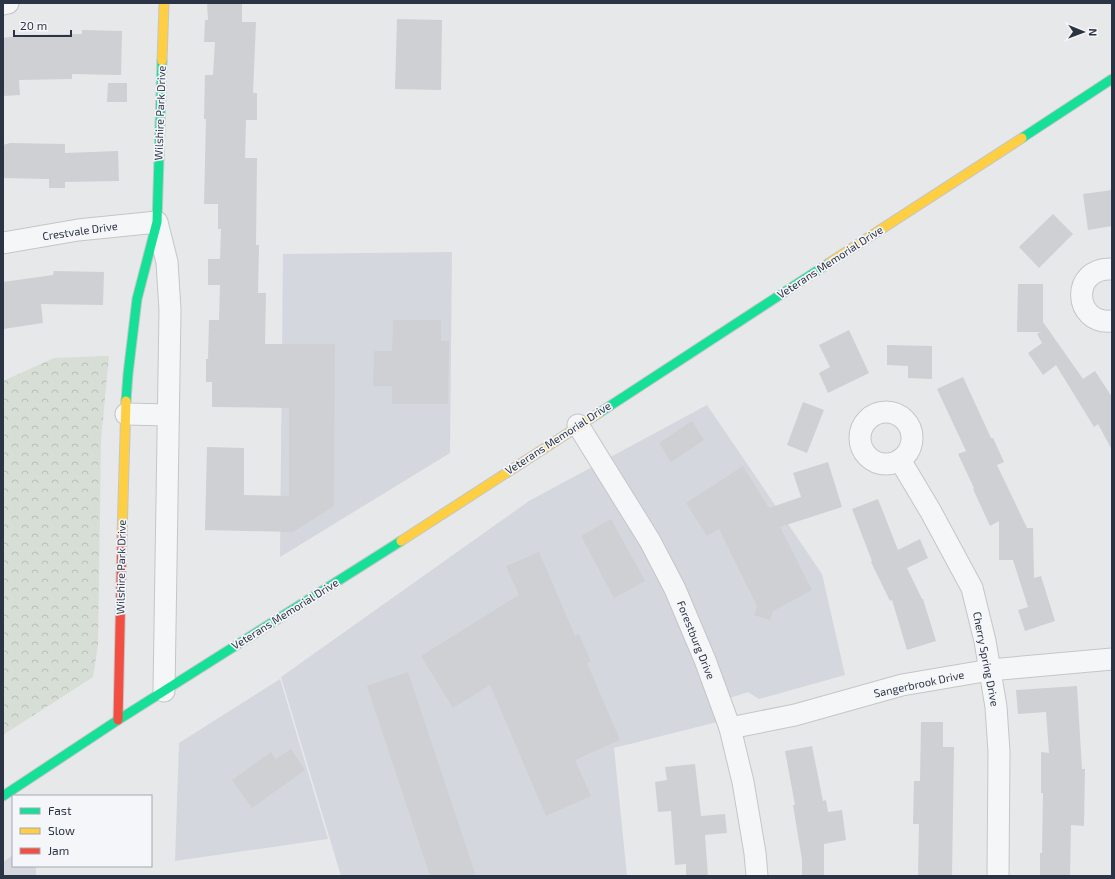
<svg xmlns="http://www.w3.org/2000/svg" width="1115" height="879" viewBox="0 0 1115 879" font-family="'Exo 2',sans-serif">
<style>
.built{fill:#d4d7dd}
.forest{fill:url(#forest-crowns)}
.building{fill:#ced0d3}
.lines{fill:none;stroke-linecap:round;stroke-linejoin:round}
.street-casing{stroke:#c4c6c8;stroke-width:23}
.fast-casing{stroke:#c4c6c8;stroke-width:11}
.slow-casing{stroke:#c4c6c8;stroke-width:11}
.jam-casing{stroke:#c4c6c8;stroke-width:11}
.street{stroke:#f5f6f7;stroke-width:21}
.fast{stroke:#16e098;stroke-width:9}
.slow{stroke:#ffcf43;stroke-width:9}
.jam{stroke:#f24e42;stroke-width:9}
.labels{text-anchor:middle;stroke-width:3.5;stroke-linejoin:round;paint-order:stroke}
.street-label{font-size:11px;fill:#2b3445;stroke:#f4f6f9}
</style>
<defs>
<pattern id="forest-crowns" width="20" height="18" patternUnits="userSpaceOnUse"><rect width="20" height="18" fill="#d6ded6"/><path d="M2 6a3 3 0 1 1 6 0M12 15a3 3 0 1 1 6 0" fill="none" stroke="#b8bfb9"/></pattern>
</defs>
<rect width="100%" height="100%" fill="#e6e8ea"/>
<!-- built -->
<g class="built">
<path d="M452,252L450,453L280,557L283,254Z"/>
<path d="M707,405L822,574L845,675L759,699L748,692L712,704L717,722L614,748L627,876H341L281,677L529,501Z"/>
<path d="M280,679L328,839L175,861L179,743Z"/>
<path d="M13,855V866H36V876H3V862Z"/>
</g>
<!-- forest -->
<path class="forest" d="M109,356L101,440L98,645L93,677L3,735V381L54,358Z"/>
<!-- building -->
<g class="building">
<path d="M207,3H242V22H256L253,93H257V120H246L245,158H257L256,245H259L258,293H266L265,344H335L334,506L293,532L205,530L207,447L244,448V495L289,496V408L212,407V382H206V359H208L209,320H219L220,285H208V259H220L221,229H218V204H204L206,119H204L205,75H213L215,42H204L205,20H208Z"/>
<path d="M397,19L442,20L441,90L395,89Z"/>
<path d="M82,30L122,31L121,75L72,74V79L19,80L20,95L3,96V38L26,35L82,34Z"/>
<path d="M108,83H127V102H107Z"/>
<path d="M10,143L65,144V153L118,151L119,181L65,182V188H49V179L3,178V145Z"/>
<path d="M1112,190V226L1088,230L1083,194Z"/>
<path d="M1053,214L1073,234L1039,268L1019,247Z"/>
<path d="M54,271L104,272L103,305L41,304L43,323L3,329V282L53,275Z"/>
<path d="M1018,284H1043V322L1083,379L1095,371L1112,397V450L1098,424L1094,427L1056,365L1043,375L1028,353L1042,343L1037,334L1040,332H1017Z"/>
<path d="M393,320H441V341H449L448,404H392V386H373L374,351H392Z"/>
<path d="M849,330L869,373L828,393L819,373L830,367L819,345Z"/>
<path d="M887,345L932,346V379L908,378V366L887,365Z"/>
<path d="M963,377L991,438H993L1004,462L997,465L1027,528H1033L1034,578L1041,576L1055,621L1025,631L1018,610L1028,607L1013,560H999V521L990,526L973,489L974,488L958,454L966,451L937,389Z"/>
<path d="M803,402L824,410L807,453L787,445Z"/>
<path d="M692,421L704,440L671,462L659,443Z"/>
<path d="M828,462L842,507L780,527L812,590L773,611L770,620L754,615L757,606L719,529L707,536L686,503L743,466L769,508L801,497L793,473Z"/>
<path d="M878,499L898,550L920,539L928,558L907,568L922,599H923L936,641L907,650L892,600L890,601L871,562L872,561L852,509Z"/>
<path d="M611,519L645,581L614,598L581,536Z"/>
<path d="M539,552L575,636L579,634L591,662L587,663L620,740L575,760L591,796L546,816L490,685L453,708L421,656L519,595L506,566Z"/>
<path d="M408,672L476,876H430L367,686Z"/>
<path d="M1077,686L1082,769H1085L1084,826L1071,825L1070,876H1040V853H1042L1043,793H1041V752L1049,753L1046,712L1018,714L1016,690Z"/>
<path d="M921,722H943V747H954L952,876H918L919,824H913L914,781H920Z"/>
<path d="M812,746L823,801L826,800L828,812L842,810L846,840L824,844V876H802V860L793,805H795L785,751Z"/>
<path d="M291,749L305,770L252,808L232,780L271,752L276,759Z"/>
<path d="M695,764L701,816L725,814L727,833L705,835L708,876H686V864L675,865L671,811L658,812L655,782L667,780L665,767Z"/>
</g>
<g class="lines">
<defs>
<g id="street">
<path d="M3,4L8,3"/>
<path d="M3,243L78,230L157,222L167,262L170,310L164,691"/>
<path d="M1112,269C1070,267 1073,325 1112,321"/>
<circle cx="886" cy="438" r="26"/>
<path d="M126,414L168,415"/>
<path d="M578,425L650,541L675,589L705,660L730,728L743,782L755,853L757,876"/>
<path d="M900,460L931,512L972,588L985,641L996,707L999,752L998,876"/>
<path d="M730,728L795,715L902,685L990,670L1112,659"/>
</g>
<g id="fast">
<path d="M1022,138L1112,79"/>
<path d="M126,401L128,374L137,299L157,222L162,61"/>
<path d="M599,413L829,263"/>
<path d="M3,796L118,720L401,541"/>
</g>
<g id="slow">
<path d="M162,61L164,3"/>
<path d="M829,263L1022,138"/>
<path d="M122,536L126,401"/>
<path d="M401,541L599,413"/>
</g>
<path id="jam" d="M118,720L122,536"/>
</defs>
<!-- street casing -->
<use href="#street" class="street-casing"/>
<!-- fast casing -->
<use href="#fast" class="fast-casing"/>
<!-- slow casing -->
<use href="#slow" class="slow-casing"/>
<!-- jam casing -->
<use href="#jam" class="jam-casing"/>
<!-- street -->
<use href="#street" class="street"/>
<!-- fast -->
<use href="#fast" class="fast"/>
<!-- slow -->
<use href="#slow" class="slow"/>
<!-- jam -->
<use href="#jam" class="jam"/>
</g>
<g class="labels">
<!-- street labels -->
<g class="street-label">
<text transform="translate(160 113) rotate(-88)" y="4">Wilshire Park Drive</text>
<text transform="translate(80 231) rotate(-8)" y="4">Crestvale Drive</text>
<text transform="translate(830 262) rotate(-33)" y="4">Veterans Memorial Drive</text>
<text transform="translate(558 438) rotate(-33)" y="4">Veterans Memorial Drive</text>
<text transform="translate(121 567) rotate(-89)" y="4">Wilshire Park Drive</text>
<text transform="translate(285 614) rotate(-32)" y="4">Veterans Memorial Drive</text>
<text transform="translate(696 640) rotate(68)" y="4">Forestburg Drive</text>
<text transform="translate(986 659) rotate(79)" y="4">Cherry Spring Drive</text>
<text transform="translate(919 684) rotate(-12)" y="4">Sangerbrook Drive</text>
</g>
</g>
<!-- border -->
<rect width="1115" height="879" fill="none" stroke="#2b3445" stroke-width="8"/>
<!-- legend -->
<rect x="12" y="795" width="140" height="72" fill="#f4f6f9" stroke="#a4a8b1"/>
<rect x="20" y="808" width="20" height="6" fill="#16e098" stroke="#a4a8b1"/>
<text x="48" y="815" font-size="12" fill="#2b3445">Fast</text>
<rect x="20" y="828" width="20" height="6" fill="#ffcf43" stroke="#a4a8b1"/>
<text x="48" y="835" font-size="12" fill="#2b3445">Slow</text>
<rect x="20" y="848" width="20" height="6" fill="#f24e42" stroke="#a4a8b1"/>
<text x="48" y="855" font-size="12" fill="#2b3445">Jam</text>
<!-- north arrow -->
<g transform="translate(1083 32) rotate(91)" stroke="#f4f6f9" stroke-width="3" paint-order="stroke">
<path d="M0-3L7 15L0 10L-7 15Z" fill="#2b3445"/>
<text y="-6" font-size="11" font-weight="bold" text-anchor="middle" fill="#2b3445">N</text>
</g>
<!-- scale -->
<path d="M14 30v6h57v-6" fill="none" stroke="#2b3445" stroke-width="2"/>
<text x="20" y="30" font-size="12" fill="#2b3445" stroke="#f4f6f9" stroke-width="3" paint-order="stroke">20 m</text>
</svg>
